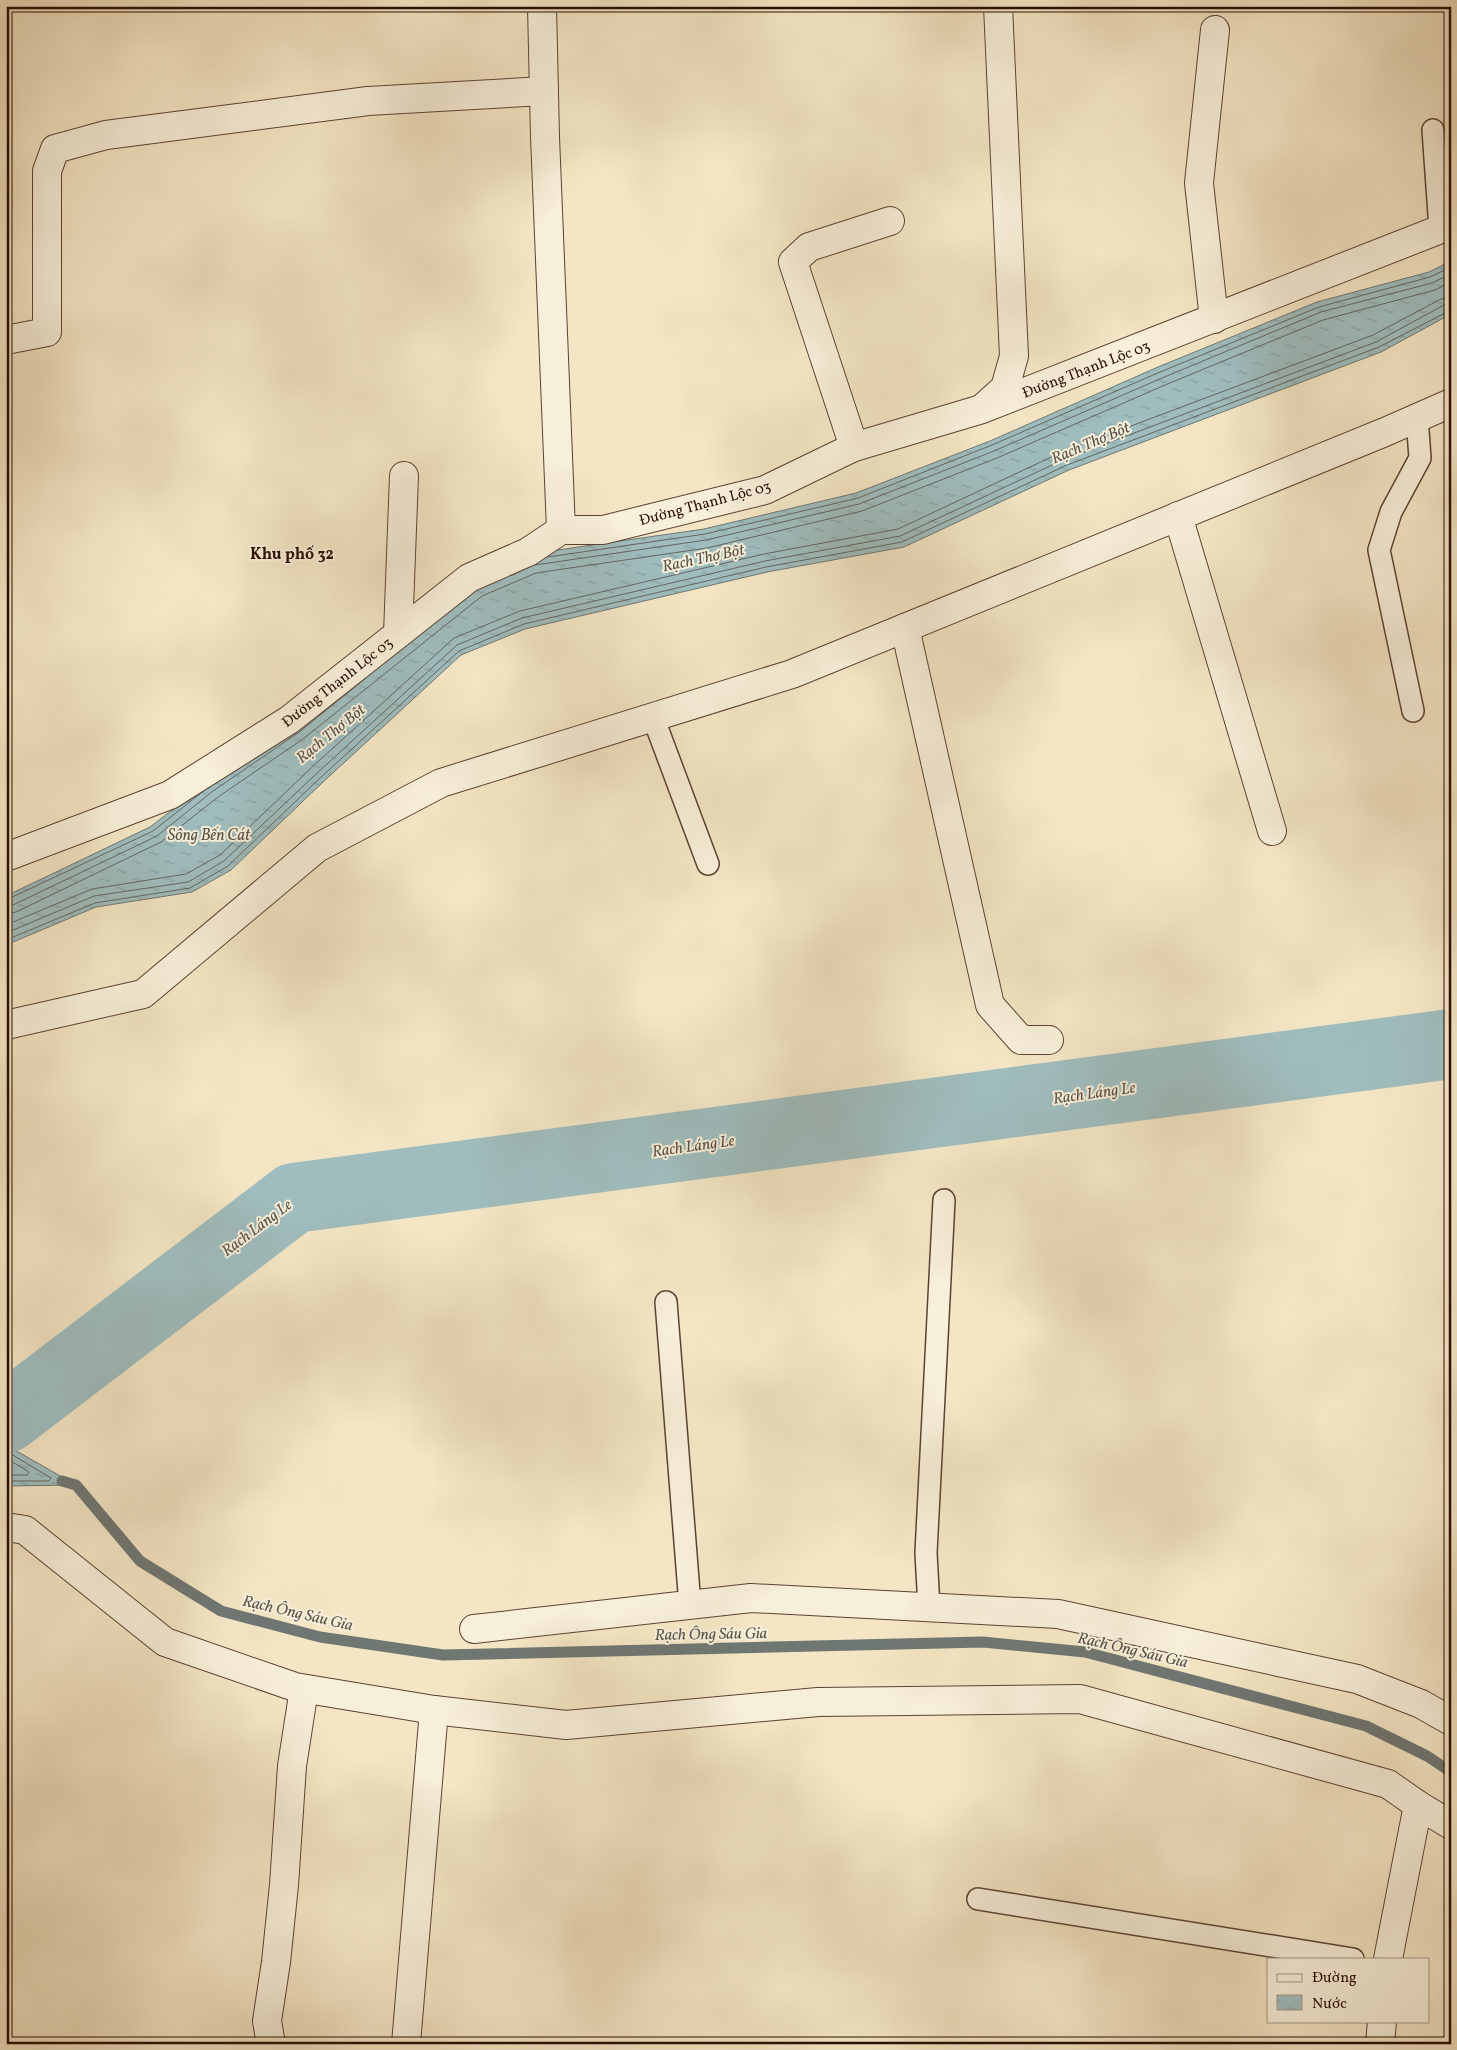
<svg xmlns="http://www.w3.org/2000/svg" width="1457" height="2050" viewBox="0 0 1457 2050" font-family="Vollkorn,serif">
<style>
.water{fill:url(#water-ripples);stroke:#6f7773}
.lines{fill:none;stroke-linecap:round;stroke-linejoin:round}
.shore{stroke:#646560;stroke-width:1}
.stream{stroke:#6f7773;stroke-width:11}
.river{stroke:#9fbdbe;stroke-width:70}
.service-casing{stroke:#5b4333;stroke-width:24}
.minor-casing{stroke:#5b4333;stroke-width:30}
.service{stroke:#f8efd9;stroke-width:21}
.minor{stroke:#f8efd9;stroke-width:28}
.labels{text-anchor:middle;stroke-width:4;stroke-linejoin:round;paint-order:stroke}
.street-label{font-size:15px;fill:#280d02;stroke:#f8efd9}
.water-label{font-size:16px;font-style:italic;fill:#58534d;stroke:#f8efd9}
.neighbourhood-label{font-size:16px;font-weight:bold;fill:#280d02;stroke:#f8efd9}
</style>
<defs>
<pattern id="water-ripples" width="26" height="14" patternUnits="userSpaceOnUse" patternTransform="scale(1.25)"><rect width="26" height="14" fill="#9fbdbe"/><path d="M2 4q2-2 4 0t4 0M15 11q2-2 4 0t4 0" fill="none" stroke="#89a1a2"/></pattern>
</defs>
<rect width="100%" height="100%" fill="#f4e6c5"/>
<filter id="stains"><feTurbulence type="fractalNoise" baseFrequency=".004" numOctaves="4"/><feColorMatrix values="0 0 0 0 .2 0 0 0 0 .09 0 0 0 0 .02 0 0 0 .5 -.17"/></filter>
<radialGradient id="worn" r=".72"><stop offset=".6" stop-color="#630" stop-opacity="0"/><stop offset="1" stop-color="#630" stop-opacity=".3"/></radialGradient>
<!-- water -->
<g class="water">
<path d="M1451,261V314L1381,352L1069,470L904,547L767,572L525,629L461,655L322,783L231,870L192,892L96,907L6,945V896L150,827L400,636L530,554L704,529L856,493L990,441L1158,367L1317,302L1429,272Z"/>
<path d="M145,1313L6,1444V1394Z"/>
<path d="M6,1445L76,1485L6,1486Z"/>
</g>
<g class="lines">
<!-- shore -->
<g class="shore">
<path d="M548,557L705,534L858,498L992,445L1160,372L1319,307L1430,277L1451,267"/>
<path d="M535,565L706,540L859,504L994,451L1162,378L1321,312L1432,283L1451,274"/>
<path d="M6,900L153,831L201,793"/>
<path d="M6,906L13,905L157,836L213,791L298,733L366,678"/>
<path d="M6,914L16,912L161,842L218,797L303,739L482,596L536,573L707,548L862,511L997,458L1165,385L1323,320L1435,290L1451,282"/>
<path d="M6,925L92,889L186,874L220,855L310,769L454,638L520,611L764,554L898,529L1062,452L1373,335L1441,299L1451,297"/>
<path d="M6,933L94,896L188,882L224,861L315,775L457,645L522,618L765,561L900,536L1065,459L1376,342L1444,305L1451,304"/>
<path d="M6,940L95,903L190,888L228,866L319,779L459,651L524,624L766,567L902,542L1067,465L1379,347L1451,310"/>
<path d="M6,1398H11L89,1352L92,1353V1356L6,1437"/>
<path d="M6,1405L13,1403L44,1386L47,1387V1390L6,1428"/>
<path d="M6,1451L51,1478L49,1481H6"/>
<path d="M6,1458L29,1472L27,1475H6"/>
</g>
<!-- stream -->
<path class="stream" d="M62,1481L76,1485L140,1561L221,1611L320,1637L443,1655L983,1642L1085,1652L1366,1726L1427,1756L1451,1772"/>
<!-- river -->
<path class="river" d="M6,1418L294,1198L1451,1044"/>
<defs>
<g id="service">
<path d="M1433,130L1440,229"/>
<path d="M1413,711L1379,550L1391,512L1420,458L1417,417"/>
<path d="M653,717L708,864"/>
<path d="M666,1302L690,1605"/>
<path d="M929,1607L926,1553L944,1200"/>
<path d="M978,1899L1353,1959"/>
</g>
<g id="minor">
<path d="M542,6L545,137L561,530"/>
<path d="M1214,319L1199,183L1215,30"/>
<path d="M6,340L47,332V171L55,149L106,135L368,101L544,91"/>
<path d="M985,406L1005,388L1014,356L998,6"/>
<path d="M854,447L793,262L809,247L890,221"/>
<path d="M1178,516L1272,831"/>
<path d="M905,628L990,1005L1021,1040H1049"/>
<path d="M398,634L404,476"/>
<path d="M6,857L170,795L289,720L469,578L528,552L561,530H603L765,490L854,447L982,409L1451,225"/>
<path d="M6,1025L143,994L317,848L441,783L792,674L1385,432L1451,403"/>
<path d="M6,1527L25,1530L165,1642L295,1687L434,1710L566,1725L818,1702L1080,1699L1388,1784L1418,1805L1451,1825"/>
<path d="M474,1629L751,1598L1058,1614L1357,1679L1421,1704L1451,1721"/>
<path d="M1388,1959L1418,1805"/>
<path d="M271,2044L267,2021L276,1962L284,1885L292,1766L304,1689"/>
<path d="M406,2044L434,1710"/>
<path d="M1380,2044L1382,2021"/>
</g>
</defs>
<!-- service casing -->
<use href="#service" class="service-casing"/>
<!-- minor casing -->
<use href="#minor" class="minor-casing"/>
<!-- service -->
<use href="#service" class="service"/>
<!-- minor -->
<use href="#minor" class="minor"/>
</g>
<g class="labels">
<!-- street labels -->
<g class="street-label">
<text transform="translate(1086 369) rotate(-21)" y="5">Đường Thạnh Lộc 03</text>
<text transform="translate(705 503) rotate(-15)" y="5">Đường Thạnh Lộc 03</text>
<text transform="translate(337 682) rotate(-38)" y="5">Đường Thạnh Lộc 03</text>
</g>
<!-- water labels -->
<g class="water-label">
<text transform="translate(1090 442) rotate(-23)" y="6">Rạch Thợ Bột</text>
<text transform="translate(703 557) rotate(-12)" y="6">Rạch Thợ Bột</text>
<text transform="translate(330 733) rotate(-39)" y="6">Rạch Thợ Bột</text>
<text x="209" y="840">Sông Bến Cát</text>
<text transform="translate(1094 1092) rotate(-8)" y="6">Rạch Láng Le</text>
<text transform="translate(693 1145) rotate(-8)" y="6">Rạch Láng Le</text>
<text transform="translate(256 1227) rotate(-37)" y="6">Rạch Láng Le</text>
<text transform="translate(298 1612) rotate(13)" y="6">Rạch Ông Sáu Gia</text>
<text transform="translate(711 1633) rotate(-1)" y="6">Rạch Ông Sáu Gia</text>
<text transform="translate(1133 1649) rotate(13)" y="6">Rạch Ông Sáu Gia</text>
</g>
<!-- neighbourhood labels -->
<g class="neighbourhood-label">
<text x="292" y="559">Khu phố 32</text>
</g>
</g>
<!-- margin -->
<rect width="1457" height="2050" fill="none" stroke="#f4e6c5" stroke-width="25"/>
<rect x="8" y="8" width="1442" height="2035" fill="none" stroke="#280d02" stroke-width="2.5"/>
<rect x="12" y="12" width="1432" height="2025" fill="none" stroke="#280d02"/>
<!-- legend -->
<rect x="1267" y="1958" width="162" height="65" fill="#f8efd9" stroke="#a59583"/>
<rect x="1277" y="1974" width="25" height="8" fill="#f8efd9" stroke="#a59583"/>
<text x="1312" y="1982" font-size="15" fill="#280d02">Đường</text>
<rect x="1277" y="1995" width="25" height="15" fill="url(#water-ripples)" stroke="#a59583"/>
<text x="1312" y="2008" font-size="15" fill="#280d02">Nước</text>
<rect width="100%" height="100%" filter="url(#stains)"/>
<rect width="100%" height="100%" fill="url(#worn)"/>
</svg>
